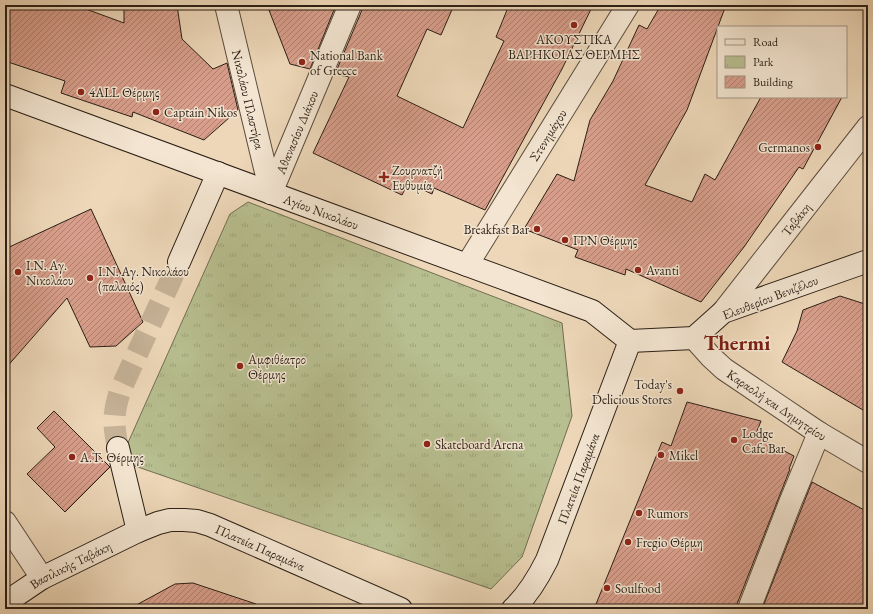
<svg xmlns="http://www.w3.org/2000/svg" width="873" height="614" viewBox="0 0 873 614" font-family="'EB Garamond',serif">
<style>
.park{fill:url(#park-tufts);stroke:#716e52}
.building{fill:url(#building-hatch);stroke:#2b1f15}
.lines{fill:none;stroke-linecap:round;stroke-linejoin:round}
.secondary-tunnel{stroke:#c6b297;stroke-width:22;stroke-dasharray:22 11;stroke-linecap:butt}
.street-casing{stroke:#5c4d3e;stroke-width:24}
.secondary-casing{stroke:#2b1f15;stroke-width:24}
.street{stroke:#f3e5d1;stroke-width:22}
.secondary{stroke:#f3e5d1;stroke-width:22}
.poi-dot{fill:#8f2418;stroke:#f3e5d1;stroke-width:1.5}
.labels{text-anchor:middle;stroke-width:3;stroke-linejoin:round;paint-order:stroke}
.poi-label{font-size:13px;fill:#2b1f15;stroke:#f3e5d1;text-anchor:start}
.street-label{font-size:13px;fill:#2b1f15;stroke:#f3e5d1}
.town-label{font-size:21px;font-weight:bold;fill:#7a1f14;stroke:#f3e5d1}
</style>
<defs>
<pattern id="park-tufts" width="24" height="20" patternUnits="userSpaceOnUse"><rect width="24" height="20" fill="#b7be8f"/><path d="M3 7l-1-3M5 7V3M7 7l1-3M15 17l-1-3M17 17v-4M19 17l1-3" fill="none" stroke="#9ea37a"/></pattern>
<pattern id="building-hatch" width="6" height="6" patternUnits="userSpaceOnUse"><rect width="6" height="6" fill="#d89e8b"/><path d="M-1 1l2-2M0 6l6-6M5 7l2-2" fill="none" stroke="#af8070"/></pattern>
</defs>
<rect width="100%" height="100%" fill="#edd7b8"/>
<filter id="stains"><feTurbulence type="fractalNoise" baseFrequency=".005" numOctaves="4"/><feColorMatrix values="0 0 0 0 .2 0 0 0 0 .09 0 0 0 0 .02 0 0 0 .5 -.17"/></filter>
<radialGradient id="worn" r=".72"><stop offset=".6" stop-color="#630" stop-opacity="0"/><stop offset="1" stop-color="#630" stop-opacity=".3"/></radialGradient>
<!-- park -->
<path class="park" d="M248,202L562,323L572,416L522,557L491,589L132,465L127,445L230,214Z"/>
<!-- building -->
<g class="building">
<path d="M5,5H75L124,23V5H177L182,39L213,69L227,63L238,110L204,140L133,112L132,117L61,93L65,81L5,61Z"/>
<path d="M267,5H336L310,69L290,64Z"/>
<path d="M362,5H454L441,35L427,29L397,96L463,128L504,41L496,37L509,5H593L562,69L485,210L434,188L432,194L408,183L402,195L313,153L349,77L335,74L362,10Z"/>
<path d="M661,5H726L687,110L645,185L692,202L705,174L715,180L761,97H842L803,169L799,167L744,247L701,302L626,269L625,275L575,257L578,250L524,229L557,174L574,181L590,120L613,81L639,25L647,29Z"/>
<path d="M91,209L143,322L116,346L90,347L67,298L5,369V249Z"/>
<path d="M840,296L868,305V413L782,362L797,331L803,310Z"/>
<path d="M687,402L761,421L755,436L794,456L789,469H790L737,604V609H594L662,442L671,446Z"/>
<path d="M54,411L110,467L65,512L27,474L55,447L37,428Z"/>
<path d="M812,482L868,512V609H762Z"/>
<path d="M193,583L256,604L255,609H129L175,584Z"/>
</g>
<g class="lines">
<!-- secondary-tunnel -->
<path class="secondary-tunnel" d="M118,448C113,424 113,414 120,391L179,262"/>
<defs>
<g id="street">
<path id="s1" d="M226,5L271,193"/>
<path id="s2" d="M271,193L350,5"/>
<path id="s3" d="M467,265L628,5"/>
<path id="s4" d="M723,312L868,127"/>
<path id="s5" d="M694,338L711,357L724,369L819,433L868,462"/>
<path d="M5,522L42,578"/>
<path d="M749,609L790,503L819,433"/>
</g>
<g id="secondary">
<path id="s6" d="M5,95L592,311L630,341"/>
<path d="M179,262L218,173"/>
<path d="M630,341L694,338L723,312L868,261"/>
<path d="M118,448L138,531"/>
<path id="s7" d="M5,603L42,578L138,531L158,523L170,520H184L197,521L210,525L401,609"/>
<path id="s8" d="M513,609C528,595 538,578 547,560L630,341"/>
</g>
</defs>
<!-- street casing -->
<use href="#street" class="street-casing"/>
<!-- secondary casing -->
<use href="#secondary" class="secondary-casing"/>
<!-- street -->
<use href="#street" class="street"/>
<!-- secondary -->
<use href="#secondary" class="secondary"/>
</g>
<!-- markers -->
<g class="poi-dot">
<circle cx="574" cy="25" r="4"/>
<circle cx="302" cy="62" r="4"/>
<circle cx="81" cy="92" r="4"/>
<circle cx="156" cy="112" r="4"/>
<circle cx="818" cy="147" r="4"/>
<path d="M382 171h4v4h4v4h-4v4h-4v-4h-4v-4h4z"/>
<circle cx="537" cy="229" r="4"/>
<circle cx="565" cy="240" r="4"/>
<circle cx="638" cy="270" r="4"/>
<circle cx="18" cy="272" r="4"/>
<circle cx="90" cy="278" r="4"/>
<circle cx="240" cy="366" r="4"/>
<circle cx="680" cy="391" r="4"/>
<circle cx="734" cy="440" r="4"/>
<circle cx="427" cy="444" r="4"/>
<circle cx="661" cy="455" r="4"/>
<circle cx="72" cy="457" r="4"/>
<circle cx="639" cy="513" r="4"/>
<circle cx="628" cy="542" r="4"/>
<circle cx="607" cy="588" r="4"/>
</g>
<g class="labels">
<!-- poi labels -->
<g class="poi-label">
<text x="574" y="44" text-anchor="middle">ΑΚΟΥΣΤΙΚΑ<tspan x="574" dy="15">ΒΑΡΗΚΟΙΑΣ ΘΕΡΜΗΣ</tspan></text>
<text x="310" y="60">National Bank<tspan x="310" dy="15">of Greece</tspan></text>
<text x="89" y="97">4ALL Θέρμης</text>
<text x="164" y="117">Captain Nikos</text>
<text x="810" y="152" text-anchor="end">Germanos</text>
<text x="392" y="175">Ζουρνατζή<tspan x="392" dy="15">Ευθυμία</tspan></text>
<text x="529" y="234" text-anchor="end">Breakfast Bar</text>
<text x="573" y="245">ΓΡΝ Θέρμης</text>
<text x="26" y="270">Ι.Ν. Αγ.<tspan x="26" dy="15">Νικολάου</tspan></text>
<text x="646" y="275">Avanti</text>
<text x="98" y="276">Ι.Ν. Αγ. Νικολάου<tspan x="98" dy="15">(παλαιός)</tspan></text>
<text x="248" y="364">Αμφιθέατρο<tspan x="248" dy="15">Θέρμης</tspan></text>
<text x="672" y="389" text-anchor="end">Today's<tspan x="672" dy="15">Delicious Stores</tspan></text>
<text x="742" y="438">Lodge<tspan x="742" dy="15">Cafe Bar</tspan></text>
<text x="435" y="449">Skateboard Arena</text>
<text x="669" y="460">Mikel</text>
<text x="80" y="462">Α.Τ. Θέρμης</text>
<text x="647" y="518">Rumors</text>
<text x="636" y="547">Fregio Θέρμη</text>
<text x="615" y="593">Soulfood</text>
</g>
<!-- street labels -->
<g class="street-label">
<text dy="5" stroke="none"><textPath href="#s1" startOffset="97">Νικολάου Πλαστήρα</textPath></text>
<text dy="5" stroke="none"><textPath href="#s2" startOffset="66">Αθανασίου Διάκου</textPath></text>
<text dy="5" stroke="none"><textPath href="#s3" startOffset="153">Στενημάχου</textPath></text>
<text dy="5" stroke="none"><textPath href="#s6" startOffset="337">Αγίου Νικολάου</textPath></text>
<text dy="5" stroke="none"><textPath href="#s4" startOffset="118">Ταβάκη</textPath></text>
<text transform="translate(770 297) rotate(-21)" y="5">Ελευθερίου Βενιζέλου</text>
<text dy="5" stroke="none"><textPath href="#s5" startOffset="107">Καραολή και Δημητρίου</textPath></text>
<text dy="5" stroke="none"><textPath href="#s8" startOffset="147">Πλατεία Παραμάνα</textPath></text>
<text dy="5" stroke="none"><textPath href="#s7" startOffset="281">Πλατεία Παραμάνα</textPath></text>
<text dy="5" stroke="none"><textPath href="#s7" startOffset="76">Βασιλικής Ταβάκη</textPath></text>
</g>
<!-- town labels -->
<g class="town-label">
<text x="737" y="350">Thermi</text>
</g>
</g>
<!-- margin -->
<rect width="873" height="614" fill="none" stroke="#edd7b8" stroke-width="20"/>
<rect x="6" y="6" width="861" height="602" fill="none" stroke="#2b1f15" stroke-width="2"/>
<rect x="10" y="10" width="853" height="594" fill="none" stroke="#2b1f15"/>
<!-- legend -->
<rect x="717" y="26" width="130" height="72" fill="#f3e5d1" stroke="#a39686"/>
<rect x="725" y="39" width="20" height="6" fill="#f3e5d1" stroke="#a39686"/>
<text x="753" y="46" font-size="12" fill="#2b1f15">Road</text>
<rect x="725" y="56" width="20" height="12" fill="url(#park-tufts)" stroke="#a39686"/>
<text x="753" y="66" font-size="12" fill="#2b1f15">Park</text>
<rect x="725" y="76" width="20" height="12" fill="url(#building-hatch)" stroke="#a39686"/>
<text x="753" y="86" font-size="12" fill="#2b1f15">Building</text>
<rect width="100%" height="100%" filter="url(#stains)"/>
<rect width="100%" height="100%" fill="url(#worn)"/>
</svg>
